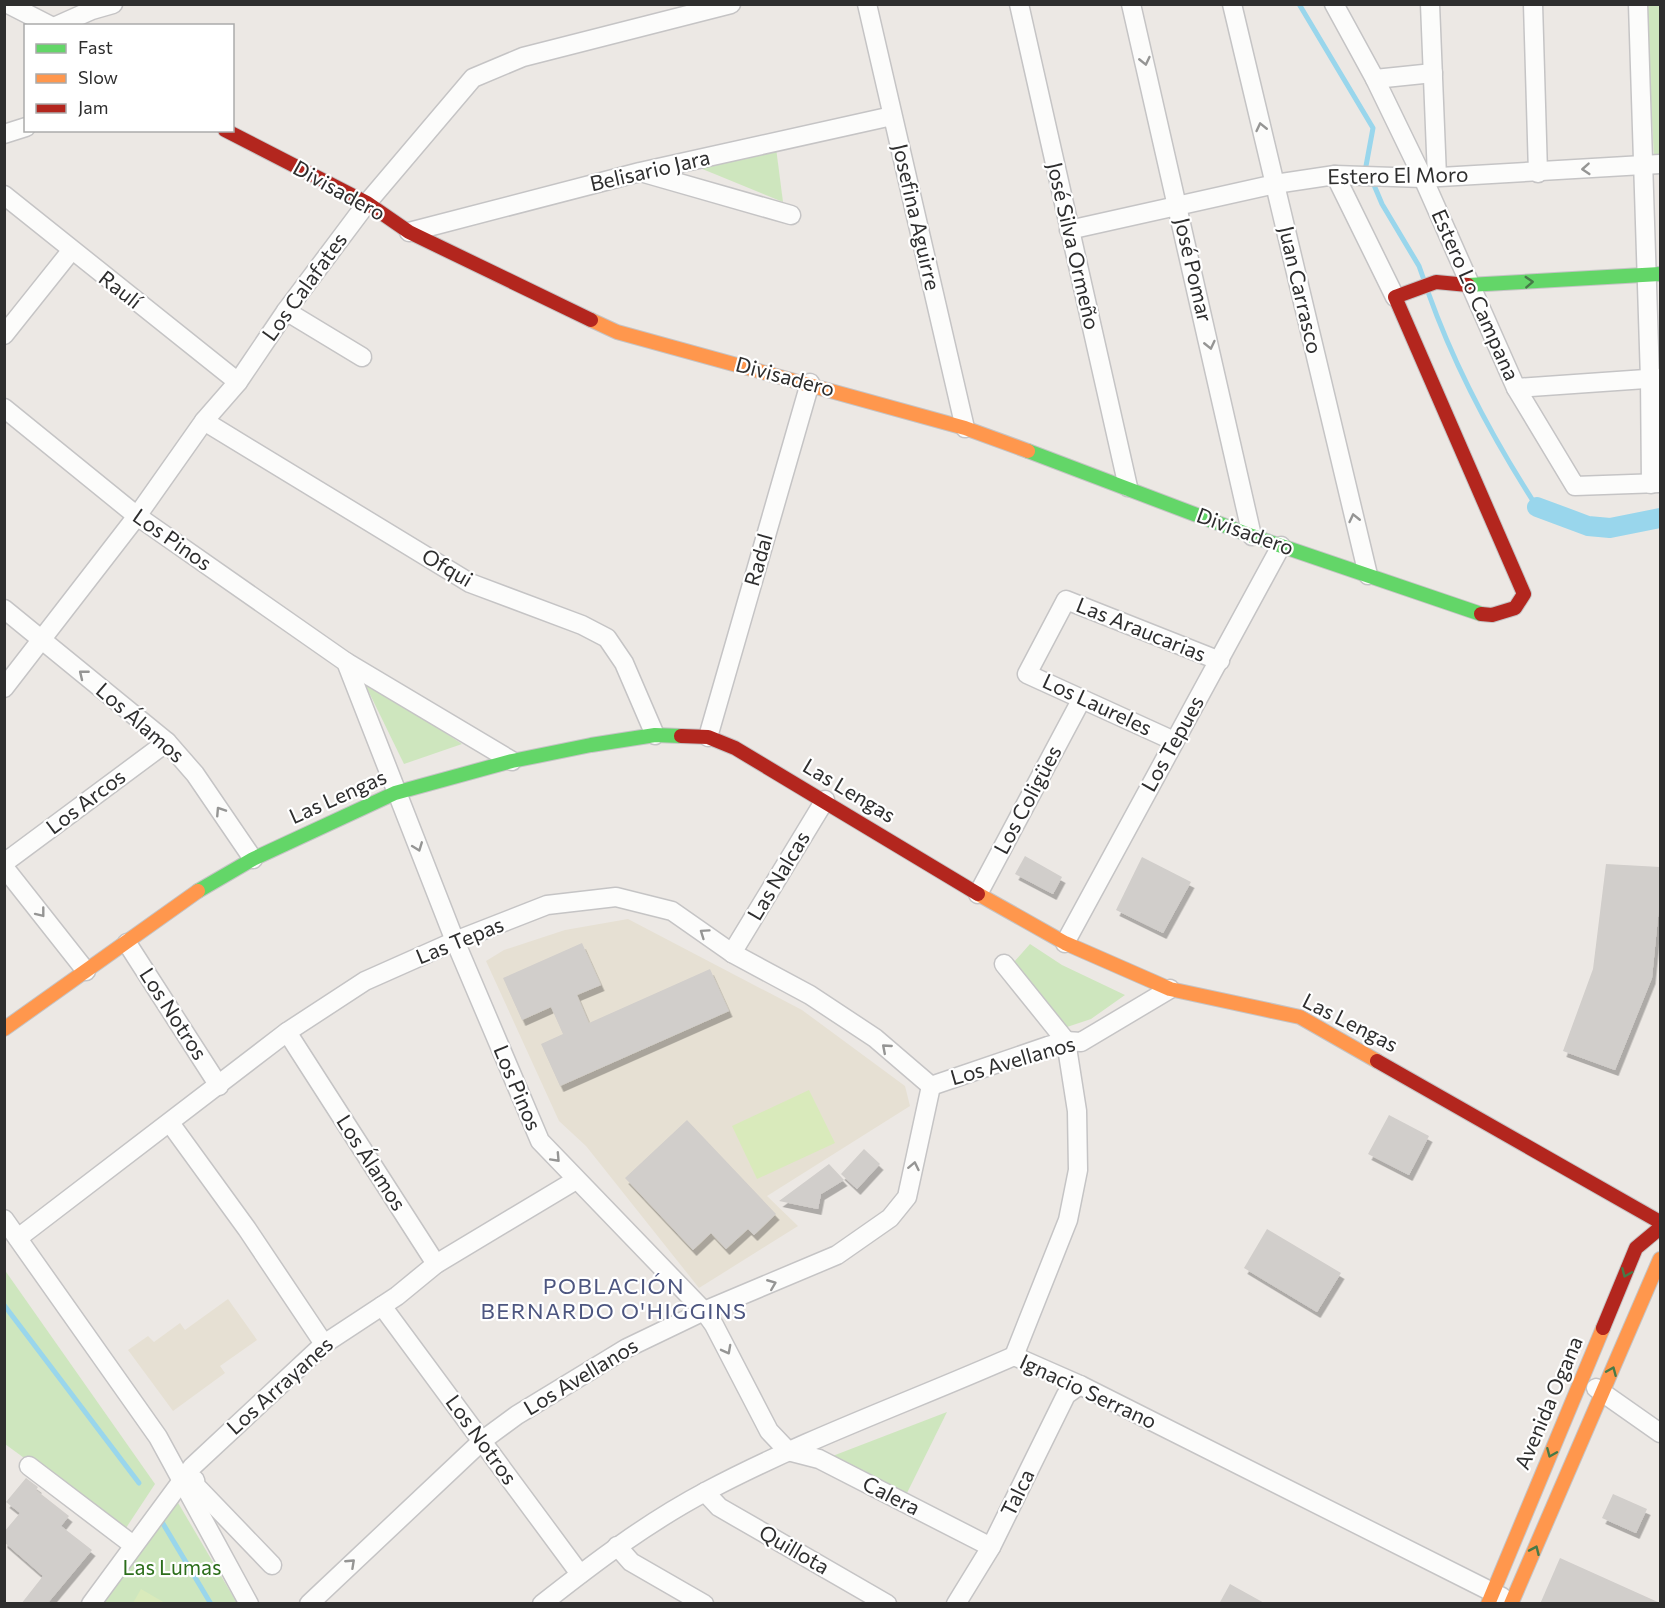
<svg xmlns="http://www.w3.org/2000/svg" width="1665" height="1608" viewBox="0 0 1665 1608" font-family="Commissioner,sans-serif">
<style>
.education{fill:#e6e0d3}
.green{fill:#cee6be}
.pitch{fill:#d9eabb}
.lines{fill:none;stroke-linecap:round;stroke-linejoin:round}
.stream{stroke:#99d6ec;stroke-width:5}
.canal{stroke:#99d6ec;stroke-width:20}
.building{fill:#d1cecb;filter:url(#shadow)}
.street-casing{stroke:#c5c4c5;stroke-width:21}
.fast-casing{stroke:#c5c4c5;stroke-width:16}
.slow-casing{stroke:#c5c4c5;stroke-width:16}
.jam-casing{stroke:#c5c4c5;stroke-width:16}
.street{stroke:#fcfcfb;stroke-width:18}
.fast{stroke:#63d668;stroke-width:14}
.slow{stroke:#ff974d;stroke-width:14}
.jam{stroke:#b3261e;stroke-width:14}
.oneway{stroke:#959594}
.oneway2{stroke:#467a48}
.labels{text-anchor:middle;stroke-width:4.5;stroke-linejoin:round;paint-order:stroke}
.street-label{font-size:21px;fill:#2e2e2e;stroke:#fff}
.park-label{font-size:21px;fill:#2c6e1b;stroke:#fff}
.neighbourhood-label{font-size:22px;letter-spacing:1.5px;fill:#4d5680;stroke:#fff}
</style>
<defs>
<filter id="shadow"><feDropShadow dx="3.5" dy="6" stdDeviation="0" flood-color="#0004"/></filter>
</defs>
<rect width="100%" height="100%" fill="#ece8e4"/>
<!-- education -->
<g class="education">
<path d="M628,919L802,1010L905,1086L910,1106L767,1196L798,1226L699,1288L586,1146L559,1121L486,961L504,950L565,930Z"/>
<path d="M228,1299L257,1340L220,1366L225,1373L173,1411L128,1350L148,1336L154,1342L180,1323L185,1330Z"/>
</g>
<!-- green -->
<g class="green">
<path d="M1646,5H1660V157H1654Z"/>
<path d="M775,140L783,202L678,159Z"/>
<path d="M362,678L462,744L404,764Z"/>
<path d="M1030,944L1062,965L1125,995L1091,1019L1064,1028L1013,963Z"/>
<path d="M4,1269L155,1484L124,1531L5,1444Z"/>
<path d="M947,1412L906,1495L830,1457Z"/>
<path d="M177,1501L237,1603L102,1604Z"/>
</g>
<!-- pitch -->
<g class="pitch">
<path d="M809,1090L835,1143L757,1179L732,1126Z"/>
<path d="M141,1589L165,1603H133Z"/>
</g>
<g class="lines">
<!-- stream -->
<g class="stream">
<path d="M1299,4L1373,128L1366,166L1382,204L1419,266L1424,280"/>
<path d="M1428,292C1455,368 1493,439 1537,507"/>
<path d="M4,1305L139,1483"/>
<path d="M162,1522L211,1604"/>
</g>
<!-- canal -->
<path class="canal" d="M1537,507L1588,526L1610,528L1660,518"/>
</g>
<!-- building -->
<g class="building">
<path d="M1025,856L1062,877L1053,894L1015,874Z"/>
<path d="M1142,857L1191,882L1163,933L1116,910Z"/>
<path d="M1606,864L1660,867V897L1652,978L1615,1070L1563,1051L1593,969Z"/>
<path d="M582,943L601,985L577,995L589,1023L710,969L729,1011L560,1086L541,1044L563,1034L551,1007L522,1020L503,978Z"/>
<path d="M1389,1115L1429,1136L1409,1175L1368,1154Z"/>
<path d="M687,1120L776,1214L754,1235L748,1229L726,1249L711,1233L693,1250L625,1178Z"/>
<path d="M864,1149L880,1164L857,1189L841,1174Z"/>
<path d="M829,1164L844,1180L821,1194L818,1209L779,1201Z"/>
<path d="M1267,1229L1341,1273L1317,1312L1244,1268Z"/>
<path d="M26,1478L38,1487L36,1490L69,1516L61,1526L92,1550L47,1604H21L43,1576L4,1542V1532L20,1513L6,1502Z"/>
<path d="M1613,1494L1647,1509L1636,1533L1602,1518Z"/>
<path d="M1560,1558L1660,1603V1604H1540Z"/>
<path d="M1230,1584L1266,1604H1219Z"/>
</g>
<g class="lines">
<defs>
<g id="street">
<path d="M8,4L51,26"/>
<path d="M867,4L965,428"/>
<path d="M1019,4L1128,487"/>
<path d="M1131,4L1252,536"/>
<path d="M1232,4L1368,575"/>
<path d="M1334,4L1375,79L1423,178L1516,388L1575,486L1660,483"/>
<path d="M1430,4L1437,177"/>
<path d="M1533,4L1538,173"/>
<path d="M1638,4L1650,379L1651,484"/>
<path d="M56,26L92,10L113,4"/>
<path d="M1375,79L1433,73"/>
<path d="M4,134L26,127"/>
<path d="M644,173L791,215"/>
<path d="M1335,175L1395,297"/>
<path d="M4,195L238,382"/>
<path d="M1069,230L1275,184L1335,175L1423,178L1660,164"/>
<path d="M409,232L640,172L892,116"/>
<path d="M286,311L362,357"/>
<path d="M4,335L71,251"/>
<path d="M1516,388L1660,378"/>
<path d="M4,408L137,516L346,662L455,941L540,1141L704,1311L714,1325L769,1431L788,1451L819,1459L991,1547"/>
<path d="M204,421L470,583L582,625L607,638L624,663L655,735"/>
<path d="M4,609L167,742L195,774L253,859"/>
<path d="M346,662L512,761"/>
<path d="M4,688L137,516L204,421L238,382L286,311L367,203L473,78L523,57L731,4"/>
<path d="M708,737L810,383"/>
<path d="M1174,741L1027,674L1066,600L1220,661"/>
<path d="M4,863L167,742"/>
<path d="M4,867L86,971"/>
<path d="M978,894L1078,706"/>
<path d="M127,943L219,1086"/>
<path d="M1065,943L1281,546"/>
<path d="M732,953L825,800"/>
<path d="M1004,964L1066,1041L1077,1111L1078,1170L1068,1220L1014,1356"/>
<path d="M287,1032L436,1264"/>
<path d="M931,1086L1048,1046L1066,1041L1081,1042L1170,989"/>
<path d="M170,1123L247,1229L324,1344"/>
<path d="M4,1219L158,1437L249,1604"/>
<path d="M18,1238L287,1032L365,981L455,941L547,905L616,897L672,911L732,953L810,995L875,1038L931,1086"/>
<path d="M382,1306L580,1574"/>
<path d="M1596,1388L1660,1433"/>
<path d="M29,1466L133,1545"/>
<path d="M195,1480L196,1486L272,1565"/>
<path d="M705,1492L719,1507L887,1604"/>
<path d="M617,1546L631,1562L704,1604"/>
<path d="M91,1604L192,1467L324,1344L397,1296L436,1264L576,1180"/>
<path d="M309,1604L483,1440L517,1415L627,1348L704,1311L837,1255L890,1218L907,1197L931,1086"/>
<path d="M542,1604C594,1563 648,1522 707,1491C805,1439 912,1401 1014,1356L1080,1385L1502,1597"/>
<path d="M956,1604L991,1547L1066,1395L1080,1385"/>
</g>
<g id="fast">
<path d="M1468,285L1660,274"/>
<path d="M1028,451L1252,536L1481,614"/>
<path d="M198,891L253,859L395,793L512,761L591,745L655,735L681,736"/>
</g>
<g id="slow">
<path d="M591,320L617,332L965,428L1028,451"/>
<path d="M978,894L1065,943L1170,989L1300,1017L1377,1061"/>
<path d="M4,1029L198,891"/>
<path d="M1488,1604L1603,1328"/>
<path d="M1511,1604L1660,1259"/>
</g>
<g id="jam">
<path d="M225,130L367,203L409,232L591,320"/>
<path d="M1468,285L1436,282L1395,297L1524,594L1515,608L1492,615L1481,614"/>
<path d="M681,736L708,737L735,748L978,894"/>
<path d="M1377,1061L1660,1222"/>
<path d="M1603,1328L1636,1248L1660,1228"/>
</g>
</defs>
<!-- street casing -->
<use href="#street" class="street-casing"/>
<!-- fast casing -->
<use href="#fast" class="fast-casing"/>
<!-- slow casing -->
<use href="#slow" class="slow-casing"/>
<!-- jam casing -->
<use href="#jam" class="jam-casing"/>
<!-- street -->
<use href="#street" class="street"/>
<!-- fast -->
<use href="#fast" class="fast"/>
<!-- slow -->
<use href="#slow" class="slow"/>
<!-- jam -->
<use href="#jam" class="jam"/>
</g>
<!-- one-way arrows -->
<defs><path id="oneway-chevron" d="M-2-3.5L2.5 0L-2 3.5" fill="none" stroke-width="1.6" stroke-linecap="round" stroke-linejoin="round" transform="scale(1.5)"/></defs>
<g class="oneway">
<use href="#oneway-chevron" transform="translate(1145 61) rotate(77)"/>
<use href="#oneway-chevron" transform="translate(1261 127) rotate(-103)"/>
<use href="#oneway-chevron" transform="translate(1586 169) rotate(176)"/>
<use href="#oneway-chevron" transform="translate(1210 345) rotate(77)"/>
<use href="#oneway-chevron" transform="translate(1354 518) rotate(-103)"/>
<use href="#oneway-chevron" transform="translate(83 674) rotate(-141)"/>
<use href="#oneway-chevron" transform="translate(220 811) rotate(-123)"/>
<use href="#oneway-chevron" transform="translate(418 847) rotate(69)"/>
<use href="#oneway-chevron" transform="translate(41 913) rotate(52)"/>
<use href="#oneway-chevron" transform="translate(704 933) rotate(-145)"/>
<use href="#oneway-chevron" transform="translate(886 1048) rotate(-139)"/>
<use href="#oneway-chevron" transform="translate(556 1158) rotate(47)"/>
<use href="#oneway-chevron" transform="translate(914 1166) rotate(-78)"/>
<use href="#oneway-chevron" transform="translate(772 1284) rotate(-22)"/>
<use href="#oneway-chevron" transform="translate(727 1350) rotate(62)"/>
<use href="#oneway-chevron" transform="translate(351 1563) rotate(-43)"/>
</g>
<g class="oneway2">
<use href="#oneway-chevron" transform="translate(1529 282) rotate(-3)"/>
<use href="#oneway-chevron" transform="translate(1626 1273) rotate(113)"/>
<use href="#oneway-chevron" transform="translate(1612 1371) rotate(-67)"/>
<use href="#oneway-chevron" transform="translate(1551 1453) rotate(113)"/>
<use href="#oneway-chevron" transform="translate(1535 1550) rotate(-66)"/>
</g>
<g class="labels">
<!-- street labels -->
<g class="street-label">
<text transform="translate(650 171) rotate(-13)" y="7">Belisario Jara</text>
<text transform="translate(1398 176) rotate(-1)" y="7">Estero El Moro</text>
<text transform="translate(339 191) rotate(29)" y="7">Divisadero</text>
<text transform="translate(916 217) rotate(77)" y="7">Josefina Aguirre</text>
<text transform="translate(1073 246) rotate(77)" y="7">José Silva Ormeño</text>
<text transform="translate(1193 270) rotate(77)" y="7">José Pomar</text>
<text transform="translate(305 287) rotate(-54)" y="7">Los Calafates</text>
<text transform="translate(120 290) rotate(38)" y="7">Raulí</text>
<text transform="translate(1300 290) rotate(77)" y="7">Juan Carrasco</text>
<text transform="translate(1475 295) rotate(66)" y="7">Estero Lo Campana</text>
<text transform="translate(785 377) rotate(15)" y="7">Divisadero</text>
<text transform="translate(1245 532) rotate(20)" y="7">Divisadero</text>
<text transform="translate(172 540) rotate(35)" y="7">Los Pinos</text>
<text transform="translate(759 560) rotate(-74)" y="7">Radal</text>
<text transform="translate(447 568) rotate(30)" y="7">Ofqui</text>
<text transform="translate(1141 630) rotate(22)" y="7">Las Araucarias</text>
<text transform="translate(1097 705) rotate(25)" y="7">Los Laureles</text>
<text transform="translate(140 723) rotate(41)" y="7">Los Álamos</text>
<text transform="translate(1173 744) rotate(-61)" y="7">Los Tepues</text>
<text transform="translate(849 791) rotate(31)" y="7">Las Lengas</text>
<text transform="translate(338 797) rotate(-24)" y="7">Las Lengas</text>
<text transform="translate(1028 800) rotate(-62)" y="7">Los Coligües</text>
<text transform="translate(86 802) rotate(-37)" y="7">Los Arcos</text>
<text transform="translate(779 876) rotate(-59)" y="7">Las Nalcas</text>
<text transform="translate(460 941) rotate(-22)" y="7">Las Tepas</text>
<text transform="translate(173 1014) rotate(57)" y="7">Los Notros</text>
<text transform="translate(1350 1023) rotate(27)" y="7">Las Lengas</text>
<text transform="translate(1013 1061) rotate(-16)" y="7">Los Avellanos</text>
<text transform="translate(517 1088) rotate(67)" y="7">Los Pinos</text>
<text transform="translate(371 1163) rotate(57)" y="7">Los Álamos</text>
<text transform="translate(581 1377) rotate(-31)" y="7">Los Avellanos</text>
<text transform="translate(280 1386) rotate(-42)" y="7">Los Arrayanes</text>
<text transform="translate(1088 1392) rotate(25)" y="7">Ignacio Serrano</text>
<text transform="translate(1549 1403) rotate(-67)" y="7">Avenida Ogana</text>
<text transform="translate(481 1440) rotate(54)" y="7">Los Notros</text>
<text transform="translate(1018 1493) rotate(-64)" y="7">Talca</text>
<text transform="translate(891 1496) rotate(27)" y="7">Calera</text>
<text transform="translate(794 1550) rotate(30)" y="7">Quillota</text>
</g>
<!-- park labels -->
<g class="park-label">
<text x="172" y="1575">Las Lumas</text>
</g>
<!-- neighbourhood labels -->
<g class="neighbourhood-label">
<text x="614" y="1294">POBLACIÓN<tspan x="614" dy="25">BERNARDO O'HIGGINS</tspan></text>
</g>
</g>
<!-- border -->
<rect width="1665" height="1608" fill="none" stroke="#2e2e2e" stroke-width="12"/>
<!-- legend -->
<rect x="24" y="24" width="210" height="108" fill="#ffffff" stroke="#ababab" stroke-width="1.5"/>
<rect x="36" y="44" width="30" height="9" fill="#63d668" stroke="#ababab" stroke-width="1.5"/>
<text x="78" y="54" font-size="18" fill="#2e2e2e">Fast</text>
<rect x="36" y="74" width="30" height="9" fill="#ff974d" stroke="#ababab" stroke-width="1.5"/>
<text x="78" y="84" font-size="18" fill="#2e2e2e">Slow</text>
<rect x="36" y="104" width="30" height="9" fill="#b3261e" stroke="#ababab" stroke-width="1.5"/>
<text x="78" y="114" font-size="18" fill="#2e2e2e">Jam</text>
</svg>
